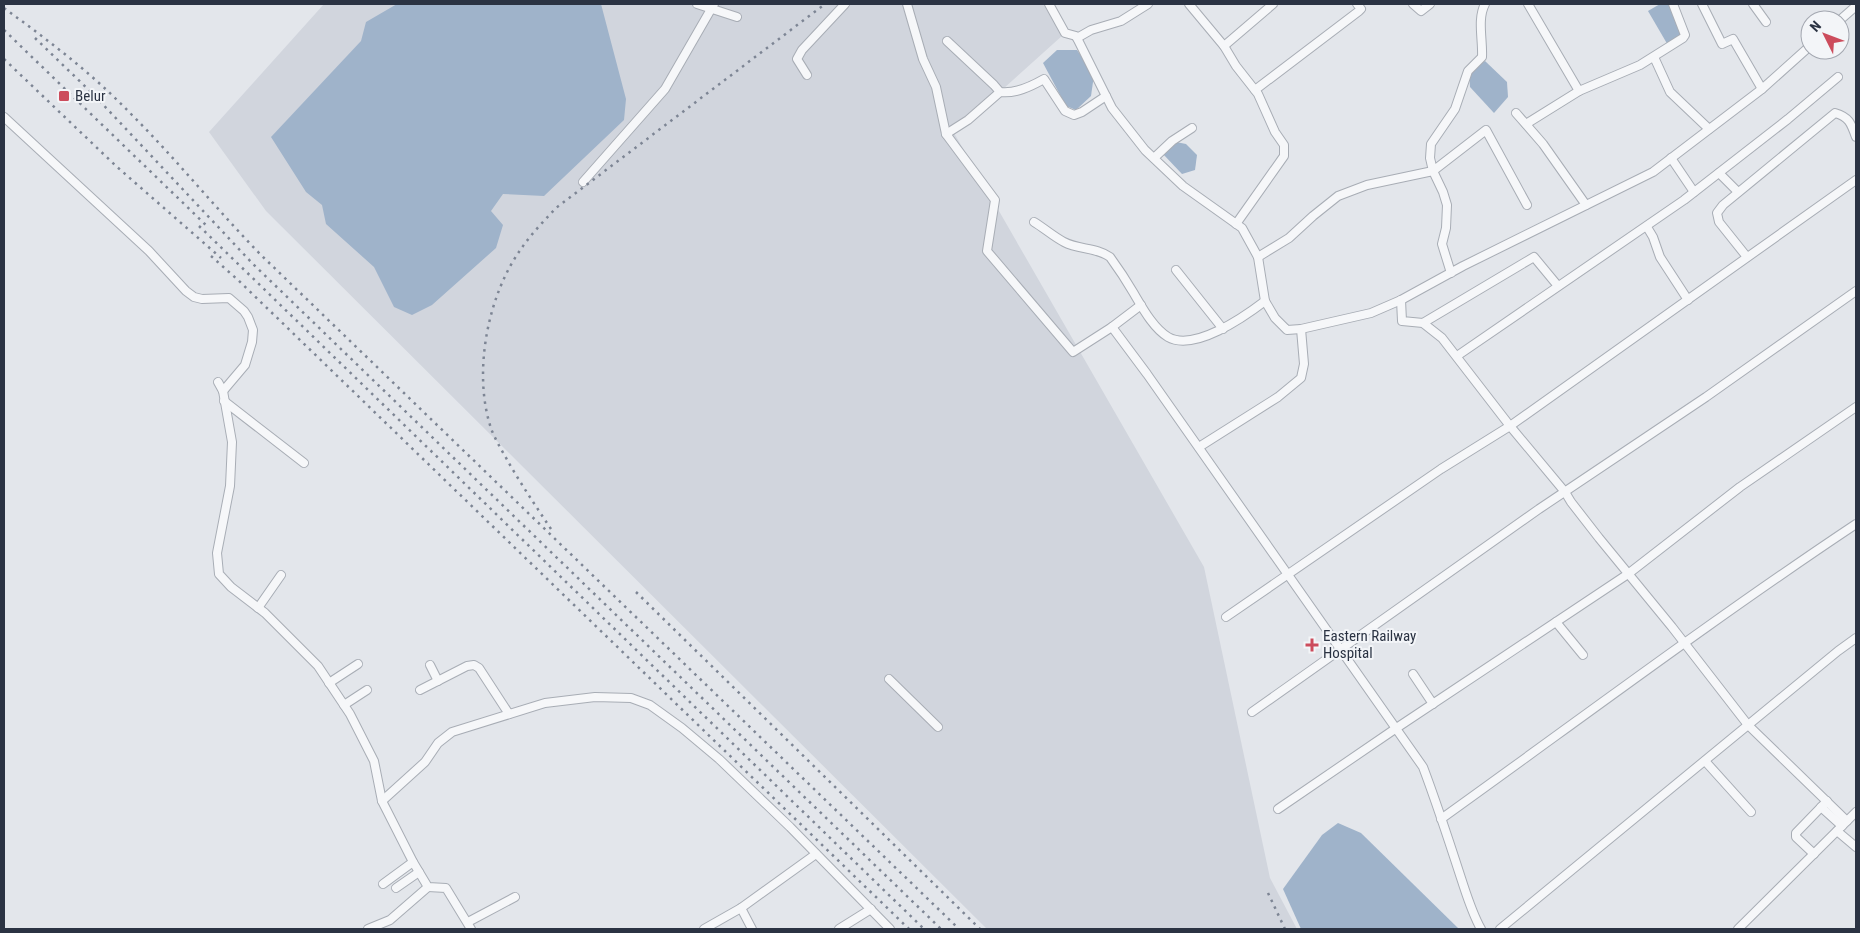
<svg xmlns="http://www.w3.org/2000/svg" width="1860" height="933" viewBox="0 0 1860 933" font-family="'Roboto Condensed',sans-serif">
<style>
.built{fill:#d1d5dd}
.water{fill:#9fb3ca}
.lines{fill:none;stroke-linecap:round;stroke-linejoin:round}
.minor-casing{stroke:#a8adb5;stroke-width:10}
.minor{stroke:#f6f7f9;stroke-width:8}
.rail{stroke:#7d8594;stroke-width:2.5;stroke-dasharray:2.5 5;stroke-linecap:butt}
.poi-dot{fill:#cc4c5c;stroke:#f3f5f8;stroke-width:2}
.labels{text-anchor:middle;stroke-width:4;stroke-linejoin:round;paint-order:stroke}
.poi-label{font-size:15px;fill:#2b3343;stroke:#f3f5f8;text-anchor:start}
</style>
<rect width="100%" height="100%" fill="#e3e6eb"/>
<!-- built -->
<path class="built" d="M324,4H1043L1063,35L954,133L1204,567L1270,878L1297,929H987L266,211L209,132Z"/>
<!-- water -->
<g class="water">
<path d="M397,4H601L626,99L624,120L544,196L503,194L491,211L503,225L496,248L432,305L412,315L394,307L374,267L326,224L322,205L306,192L271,137L361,41L366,22Z"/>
<path d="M1660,4H1668L1682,27V36L1669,47L1648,11Z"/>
<path d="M1057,50H1077L1094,75L1091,96L1076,110L1066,106L1043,63Z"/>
<path d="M1485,61L1507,82L1508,97L1494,113L1470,87L1469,71Z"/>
<path d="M1176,142L1186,144L1197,155L1195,170L1182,174L1163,154Z"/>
<path d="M1338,823L1361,833L1459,929H1301L1283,889L1322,835Z"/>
</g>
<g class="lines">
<defs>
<g id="minor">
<path d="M697,4L737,17"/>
<path d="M907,4L923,59L936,87L946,134L995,200L987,251L1073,352L1112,327L1147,374L1423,767C1437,804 1449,841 1461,878C1467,896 1472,913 1481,929"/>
<path d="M1049,4L1065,33L1076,36L1112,108L1145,150L1183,186L1242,228L1258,257L1265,301L1275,318L1287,330L1301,329L1371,313L1401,300L1463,266L1653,172L1762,89L1810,46"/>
<path d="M1189,4L1224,46L1236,66L1258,94L1275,132L1284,145V156L1236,224"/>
<path d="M1413,4L1421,11L1430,4"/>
<path d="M1485,4C1477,19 1483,40 1482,57L1468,71L1455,109L1431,144L1430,158L1433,171L1486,130L1527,205"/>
<path d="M1528,4L1579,91L1640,65L1683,38L1685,35L1673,4"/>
<path d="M1702,4L1722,44L1733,39L1762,89"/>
<path d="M1753,4L1766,22"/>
<path d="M1840,20L1856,6"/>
<path d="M1077,38L1091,30L1121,21L1148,4"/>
<path d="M947,41L994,85L1000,92C1015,94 1030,87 1044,79L1065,111L1074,115L1082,112L1106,96"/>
<path d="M1224,46L1273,4"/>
<path d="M1654,57L1670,92L1709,129"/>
<path d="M807,75L797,59L802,50L845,4"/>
<path d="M1255,90L1359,11L1361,9L1357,4"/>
<path d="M1516,113L1543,144L1586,205"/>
<path d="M4,117L149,251L186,291L194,297L202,299L229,298L244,311L248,317L253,330L252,342L245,365L223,391"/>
<path d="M1526,124L1579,91"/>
<path d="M946,134L968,120L1000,92"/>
<path d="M1154,158L1172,141L1192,128"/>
<path d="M1671,158L1694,192"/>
<path d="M1719,173L1738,192"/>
<path d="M583,182L665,89L714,4"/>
<path d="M1034,222C1044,228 1054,237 1064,242C1079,250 1096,247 1110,257C1118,268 1126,280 1133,292C1142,307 1153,328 1168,337C1194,352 1244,317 1265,301"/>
<path d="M1647,227L1653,237L1660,257L1688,300"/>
<path d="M1258,257L1289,238L1313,216L1338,196L1367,185L1433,171L1443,192L1447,205L1446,228L1442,244L1451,273"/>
<path d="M1747,257L1719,222L1717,213L1723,205L1835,113C1849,117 1851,123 1856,137"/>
<path d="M1176,270L1223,329"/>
<path d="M1401,300L1402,321L1423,323L1442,338L1510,426L1565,492L1571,502L1599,538L1672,627L1748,725L1847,821"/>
<path d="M1423,323L1534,257L1558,286"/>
<path d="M1112,327L1141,305"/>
<path d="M1457,356L1684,200L1788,119L1838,77"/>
<path d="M218,382L223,391L232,442L230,486L217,553L219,574L231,587L265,613L318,666L350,714L374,761L382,801L413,862L428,887L446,888L471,929"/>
<path d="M224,401L304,463"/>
<path d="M1199,447L1278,397L1301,378L1304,364L1301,329"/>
<path d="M258,608L281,575"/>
<path d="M1226,617L1441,469L1510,426L1856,180"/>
<path d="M1556,622L1583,655"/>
<path d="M430,665L438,681"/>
<path d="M1413,674L1433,704"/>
<path d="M889,679L938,727"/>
<path d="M329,683L358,664"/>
<path d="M420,690L467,666L474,665L479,668L509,714"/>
<path d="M344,705L367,690"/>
<path d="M1252,712L1539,509L1706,397L1856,291"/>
<path d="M1705,761L1751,812"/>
<path d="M382,801L425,762L438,743L452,732L545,703L595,697L631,698L650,705L682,728L719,759L790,827L890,929"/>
<path d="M1821,807L1842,826"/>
<path d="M1278,809L1395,729L1628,574L1740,487L1856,407"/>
<path d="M1441,819C1579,720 1715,618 1856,524"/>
<path d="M1837,831L1856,847"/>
<path d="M1814,854L1796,837V833L1827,801"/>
<path d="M383,884L413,862"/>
<path d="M396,888L419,872"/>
<path d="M741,908L752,929"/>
<path d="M468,922L515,897"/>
<path d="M368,929L390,920L428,887"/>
<path d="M704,929L741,908L816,854"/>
<path d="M839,929L871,909"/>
<path d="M1500,929L1838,651L1856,638"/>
<path d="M1738,929L1856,812"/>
</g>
</defs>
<!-- minor casing -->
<use href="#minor" class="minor-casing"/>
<!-- minor -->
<use href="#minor" class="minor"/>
<!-- rail -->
<g class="rail">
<path d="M4,8C49,41 93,74 132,115C177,160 217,210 261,255L959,929"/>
<path d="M4,30L209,228"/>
<path d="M35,38L95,96L253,264L941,929"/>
<path d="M4,59L116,166L221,258"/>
<path d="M199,226L924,929"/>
<path d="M211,256L238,280L909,929"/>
<path d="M551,529C537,508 523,487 510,465C504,454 497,443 492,431C472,376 487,296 521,249C531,234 544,221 556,208L825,4"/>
<path d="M636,592L980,929"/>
<path d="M1268,893L1285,929"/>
</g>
</g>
<!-- markers -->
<g class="poi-dot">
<rect x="58" y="90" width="12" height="12" rx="2.5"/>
<path d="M1309.5 637.5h5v5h5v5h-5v5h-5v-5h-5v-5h5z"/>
</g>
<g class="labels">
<!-- poi labels -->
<g class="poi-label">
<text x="75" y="101">Belur</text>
<text x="1323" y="641">Eastern Railway<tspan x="1323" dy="17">Hospital</tspan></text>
</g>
</g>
<!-- border -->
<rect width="1860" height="933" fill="none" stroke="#2b3343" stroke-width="10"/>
<!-- north arrow -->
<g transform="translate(1825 35) rotate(312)"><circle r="24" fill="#f3f5f8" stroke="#a3a7b0"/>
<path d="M0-4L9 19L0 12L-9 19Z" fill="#cc4c5c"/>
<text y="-8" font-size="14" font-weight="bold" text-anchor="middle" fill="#2b3343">N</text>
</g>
</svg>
